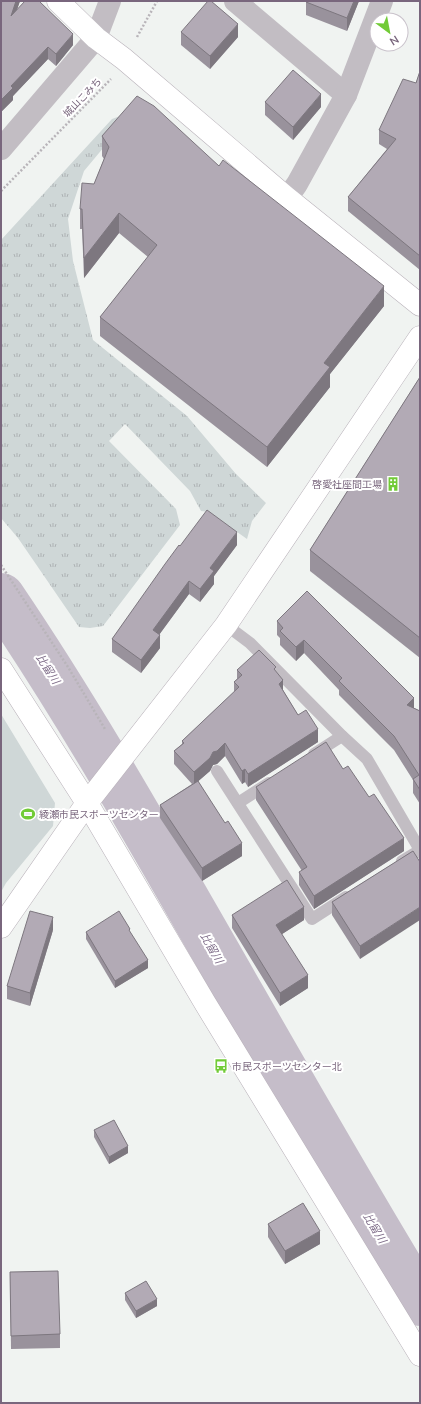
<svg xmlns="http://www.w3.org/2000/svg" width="421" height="1404" viewBox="0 0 421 1404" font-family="Mulish,'Noto Sans JP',sans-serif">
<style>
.grass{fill:url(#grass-tufts)}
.garden{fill:#cfd7d7}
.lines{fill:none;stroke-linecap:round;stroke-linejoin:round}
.river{stroke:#c5bdc9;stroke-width:48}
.secondary-casing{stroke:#b8b1b9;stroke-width:23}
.path{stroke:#b8b4b9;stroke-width:2.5;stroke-dasharray:2 2;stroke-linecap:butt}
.lane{stroke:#c2bdc3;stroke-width:12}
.street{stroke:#c2bdc3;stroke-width:22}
.secondary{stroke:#fff;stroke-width:22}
.wall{fill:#99929c}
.shaded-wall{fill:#7d777f}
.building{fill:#b2aab5;stroke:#7d777f}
.labels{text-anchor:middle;stroke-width:4;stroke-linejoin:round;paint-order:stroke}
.street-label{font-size:10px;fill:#79667d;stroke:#fff}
.poi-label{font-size:10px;fill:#79667d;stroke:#fff;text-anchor:start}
.water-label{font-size:11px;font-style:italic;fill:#7e6c88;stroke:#fff}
</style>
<defs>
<pattern id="grass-tufts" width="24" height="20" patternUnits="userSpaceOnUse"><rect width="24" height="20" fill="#cfd7d7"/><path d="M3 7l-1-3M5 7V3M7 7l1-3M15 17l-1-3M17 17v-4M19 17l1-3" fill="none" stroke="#adb2b4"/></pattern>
</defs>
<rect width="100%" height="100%" fill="#f0f3f1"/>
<!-- grass -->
<path class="grass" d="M134,111L84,171L68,219L73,261L93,340L187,416L236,474L266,503L252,521L247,539L209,512L201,511L190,491L125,424L109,441L176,509L180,525L103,626L90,628L79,627L18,538L1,518V240L112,119Z"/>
<!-- garden -->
<path class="garden" d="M1,714L55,803L53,826L6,883L1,892Z"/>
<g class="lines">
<!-- river -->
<path class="river" d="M1,597C72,702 135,811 198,921C271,1048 343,1176 420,1302"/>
<defs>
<g id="secondary">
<path d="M58,1L96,38L124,59L287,198L420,305"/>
<path d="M1,669L87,803L205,1003L420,1355"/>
<path d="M1,927L87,803L226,625L420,337"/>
</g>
</defs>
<!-- secondary casing -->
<use href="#secondary" class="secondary-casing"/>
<!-- path -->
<g class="path">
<path d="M137,37L157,1"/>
<path d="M1,191L111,79"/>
<path d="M1,565L68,667L105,729"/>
</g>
<!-- lane -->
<g class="lane">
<path d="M226,625L250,643L342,736L367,759L420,850L402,861"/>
<path d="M314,754L342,736"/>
<path d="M217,771L312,919L346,897"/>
<path d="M238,803L269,783"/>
</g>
<!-- street -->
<g class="street">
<path d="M235,1L346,95"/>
<path d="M1,149L96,38L110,1"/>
<path d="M287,198L297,184L346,95L382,1"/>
</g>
<!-- secondary -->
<use href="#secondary" class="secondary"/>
</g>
<!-- wall -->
<g class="wall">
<path d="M1,1H20L17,9L73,45L56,66L48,59L13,96V100L1,112Z"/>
<path d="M359,1L347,31L306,15V2Z"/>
<path d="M181,32L238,37L210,69L181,45Z"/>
<path d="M420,71V270L348,211V197L387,149L379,144V130L416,83Z"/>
<path d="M265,102L321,107L293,140L265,115Z"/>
<path d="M102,136L219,166L384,306L330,374V387L267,467L100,336V317L148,257L119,233L84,278L82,229H80V209L94,184L104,159L102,156Z"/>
<path d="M420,377V658L310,571V550Z"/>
<path d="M237,545L214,576V584L200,602L189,594L159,635L160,648L141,673L112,652V639L180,546Z"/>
<path d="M277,621L414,708L420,711V804L413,793V780L394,750L339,695V690L304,653L296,661L280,645V638L277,635Z"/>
<path d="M237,670L276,672L283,690L298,715L318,742L248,787L245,782L242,784L225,756L217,764L213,765L210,771L198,781L242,856L202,881L160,818V805L192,784L174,764V751L182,744V741L234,692V682L237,679Z"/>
<path d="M343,769L404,851L314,909L299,885V872L302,871L256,800V787Z"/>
<path d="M413,851L360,959L332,915V902Z"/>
<path d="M232,915L304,920L282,934L308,988L280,1006L232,928Z"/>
<path d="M53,930L30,1006L7,999V986Z"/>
<path d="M86,932H130L148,968L115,988L86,939Z"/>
<path d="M94,1130L128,1153L109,1164L94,1137Z"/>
<path d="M268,1224L320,1244L285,1264L268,1237Z"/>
<path d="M10,1272L60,1334V1348L11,1349Z"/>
<path d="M125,1293L157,1306L136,1318L125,1300Z"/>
</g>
<!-- shaded-wall -->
<g class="shaded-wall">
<path d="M16,1H20L11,28V16Z"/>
<path d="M354,1H359L347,31V18Z"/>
<path d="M238,24V37L210,69V56Z"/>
<path d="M73,34V45L56,66V54Z"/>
<path d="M48,47V59L13,96V100L1,112V100L11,86Z"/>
<path d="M321,94V107L293,140V127Z"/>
<path d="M119,213V233L84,278V258Z"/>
<path d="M384,286V306L330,374V387L267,467V447L324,363Z"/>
<path d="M237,532V545L214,576V584L200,602V589L210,568Z"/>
<path d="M189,581V594L153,643V630Z"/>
<path d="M160,635V648L141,673V660Z"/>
<path d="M304,640V653L296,661V647Z"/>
<path d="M283,680V693L279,684Z"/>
<path d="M414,698V712L407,705Z"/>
<path d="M318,729V742L248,787V774Z"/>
<path d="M225,743V756L217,764L213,765L210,771L194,785V772L213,752Z"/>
<path d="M245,769V782L242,784V771Z"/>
<path d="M404,838V851L314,909V896Z"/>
<path d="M242,843V856L202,881V868Z"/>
<path d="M304,907V920L276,938V925Z"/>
<path d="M420,907V920L360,959V946Z"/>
<path d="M53,917V930L30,1006V993Z"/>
<path d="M148,960V968L115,988V981Z"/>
<path d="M308,975V988L280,1006V993Z"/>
<path d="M128,1146V1153L109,1164V1157Z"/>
<path d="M320,1231V1244L285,1264V1251Z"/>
<path d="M157,1299V1306L136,1318V1311Z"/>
</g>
<!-- building -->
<g class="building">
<path d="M1,1H16L11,16L25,1H39L73,34L56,54L48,47L11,86L13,88L1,100V58L2,57H1Z"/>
<path d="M208,1H211L238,24L210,56L181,32Z"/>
<path d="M307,1H354L347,18L306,2Z"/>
<path d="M293,70L321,94L293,127L265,102Z"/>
<path d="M420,71V256L348,197L396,139L379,130L403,79L416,83Z"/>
<path d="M137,96L154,106L219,166L223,160L384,286L324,363L330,367L267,447L100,317L157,245L119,213L84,258L82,209H80L82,183L94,184L109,147L102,136Z"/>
<path d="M420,377V638L310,550Z"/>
<path d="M207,510L237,532L210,568L214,571L200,589L189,581L153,630L160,635L141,660L112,639L165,564L179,545L180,546Z"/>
<path d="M307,591L414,698L407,705L420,711V790L413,779L419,775L394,736L339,681L342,678L304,640L296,647L280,631L283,628L277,621Z"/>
<path d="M259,650L276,667L274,669L283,680L279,684L298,715L306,710L318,729L248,774L245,769L242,771L225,743L217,751L213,752L210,758L194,772L174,751L184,743L182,741L239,687L234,682L242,675L237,670Z"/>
<path d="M326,742L343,769L348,766L369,797L374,794L404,838L314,896L299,872L307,867L256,787Z"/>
<path d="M198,781L225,823L228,821L242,843L202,868L160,805Z"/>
<path d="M413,851L420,862V907L360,946L332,902Z"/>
<path d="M287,880L304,907L276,925L308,975L280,993L232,915Z"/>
<path d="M30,911L53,917L30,993L7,986Z"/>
<path d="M119,911L130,929L129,930L148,960L115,981L86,932Z"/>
<path d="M114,1120L128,1146L109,1157L94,1130Z"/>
<path d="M303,1203L320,1231L285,1251L268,1224Z"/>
<path d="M58,1271L60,1334L11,1336L10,1272Z"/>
<path d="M146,1281L157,1299L136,1311L125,1293Z"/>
</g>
<!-- icons -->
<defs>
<symbol id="building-bare" viewBox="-9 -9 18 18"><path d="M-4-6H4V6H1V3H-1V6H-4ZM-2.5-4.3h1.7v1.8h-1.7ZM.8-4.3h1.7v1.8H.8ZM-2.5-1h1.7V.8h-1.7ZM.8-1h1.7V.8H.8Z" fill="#72cb37" stroke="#fff" stroke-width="2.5" paint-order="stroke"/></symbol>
<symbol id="stadium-bare" viewBox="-9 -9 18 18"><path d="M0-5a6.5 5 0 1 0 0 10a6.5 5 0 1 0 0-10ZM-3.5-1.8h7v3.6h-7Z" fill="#72cb37" stroke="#fff" stroke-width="2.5" paint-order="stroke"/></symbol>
<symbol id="bus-bare" viewBox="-9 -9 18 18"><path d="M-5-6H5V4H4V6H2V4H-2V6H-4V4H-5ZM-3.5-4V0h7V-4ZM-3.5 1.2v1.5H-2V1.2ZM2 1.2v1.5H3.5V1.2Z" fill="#72cb37" stroke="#fff" stroke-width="2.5" paint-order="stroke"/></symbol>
</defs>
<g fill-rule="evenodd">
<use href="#building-bare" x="383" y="474" width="20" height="20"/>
<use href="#stadium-bare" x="18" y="804" width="20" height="20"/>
<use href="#bus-bare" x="211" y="1056" width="20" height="20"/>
</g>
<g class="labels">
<!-- street labels -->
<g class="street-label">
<text transform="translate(82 97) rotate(-46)" y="4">城山こみち</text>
</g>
<!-- poi labels -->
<g class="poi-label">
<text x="382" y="488" text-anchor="end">啓愛社座間工場</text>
<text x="39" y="818">綾瀬市民スポーツセンター</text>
<text x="232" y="1070">市民スポーツセンター北</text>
</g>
<!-- water labels -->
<g class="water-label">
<text transform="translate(48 669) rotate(57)" y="4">比留川</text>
<text transform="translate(212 948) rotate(60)" y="4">比留川</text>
<text transform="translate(375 1228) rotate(59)" y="4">比留川</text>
</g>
</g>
<!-- border -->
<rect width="421" height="1404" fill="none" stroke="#79667d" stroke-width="4"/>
<!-- north arrow -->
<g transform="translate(389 32) rotate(148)"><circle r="19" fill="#ffffff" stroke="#c9c2cb"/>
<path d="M0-3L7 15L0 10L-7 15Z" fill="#72cb37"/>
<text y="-6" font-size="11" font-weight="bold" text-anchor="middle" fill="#79667d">N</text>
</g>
</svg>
